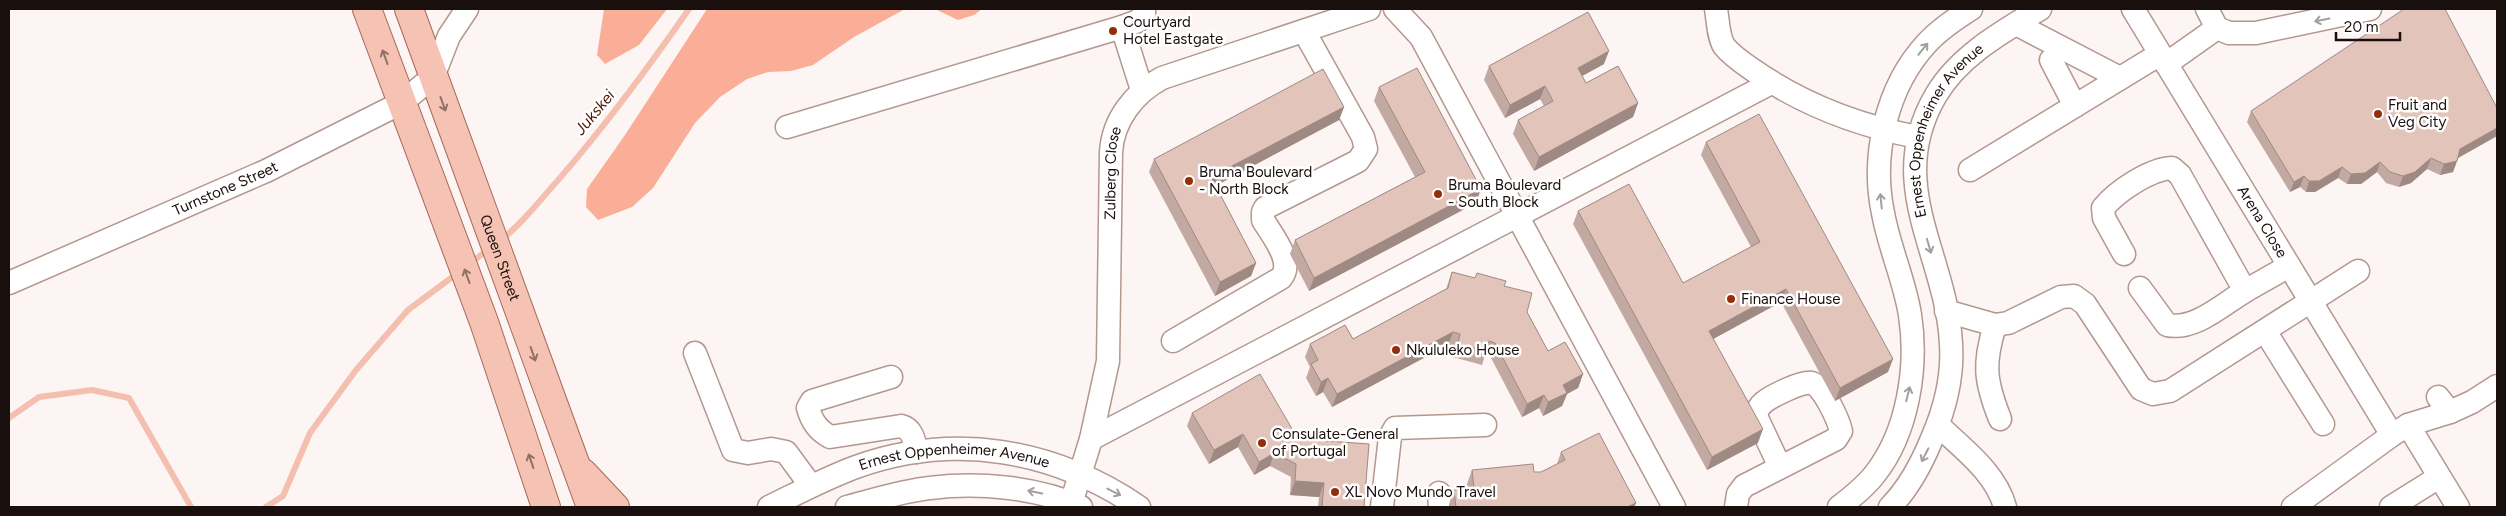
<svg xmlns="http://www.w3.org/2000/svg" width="2506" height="516" viewBox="0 0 2506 516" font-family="Figtree,sans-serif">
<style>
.green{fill:#faae97}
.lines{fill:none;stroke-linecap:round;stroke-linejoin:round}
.stream{stroke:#f4bfae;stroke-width:6}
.minor-casing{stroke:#b4988f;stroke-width:25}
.major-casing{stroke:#a46957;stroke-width:30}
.minor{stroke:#fff;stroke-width:22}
.major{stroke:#f5c2b3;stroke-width:28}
.wall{fill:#c2a9a1}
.shaded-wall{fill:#9e8983}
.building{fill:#e2c4bb;stroke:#9e8983}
.oneway{stroke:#a39f9e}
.oneway2{stroke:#927168}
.poi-dot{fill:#952e08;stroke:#fff;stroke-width:2}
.labels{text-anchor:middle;stroke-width:5;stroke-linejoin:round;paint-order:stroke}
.poi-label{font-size:15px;fill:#190f0c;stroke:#fff;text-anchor:start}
.street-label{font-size:15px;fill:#190f0c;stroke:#fff}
.water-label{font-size:16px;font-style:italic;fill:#511c0b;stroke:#fff}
</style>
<rect width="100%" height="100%" fill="#fcf5f3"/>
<!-- green -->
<g class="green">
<path d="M604,9H667L639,45L605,64L597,55Z"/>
<path d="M707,9H905L854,37L813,65L791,71L768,72L747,79L720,97L695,123L653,188L632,207L598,220L586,207L587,189L625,135Z"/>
<path d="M935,9H982L974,15L958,20Z"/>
</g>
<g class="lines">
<!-- stream -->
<g class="stream">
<path d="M501,240C523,223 540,200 559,179C606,125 648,68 689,9"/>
<path d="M469,264L489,249"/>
<path d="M9,418L39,397L92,390L129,398L191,507"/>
<path d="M266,507L283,496L310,433L356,370L408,310L459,272"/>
</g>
<defs>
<g id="minor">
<path d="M1395,9L1421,37L1674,507"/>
<path d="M1716,9C1718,20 1718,36 1724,46C1732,56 1743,63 1753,70C1802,104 1860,126 1918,137"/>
<path id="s1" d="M2133,9L2392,435"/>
<path d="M2207,9L2217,28L2229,33H2256L2370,9"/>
<path d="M2016,24L2120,78"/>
<path d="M1122,27L1138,21L1144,15V9"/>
<path d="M2051,60L2075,106"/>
<path d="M2166,64L2217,28"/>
<path d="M787,127L1122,27L1142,90"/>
<path d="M1970,170L2160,54"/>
<path d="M2124,254L2104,218L2103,208C2117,191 2150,169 2172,168L2180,175L2245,291L2289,266"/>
<path id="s2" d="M9,283L266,171L401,103L433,77L449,36L467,9"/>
<path d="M2140,288L2167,325C2194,331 2222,305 2245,291"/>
<path d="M1946,311L1995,325L2008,323L2061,297L2074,296L2085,304L2141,389L2153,394L2170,391L2358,271"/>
<path d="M1995,325C1983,364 1985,381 2000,419"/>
<path d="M2265,331L2323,424"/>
<path d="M1173,341L1281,278C1295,262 1271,234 1263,220V212L1265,208L1358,161L1366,149L1363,137L1304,31"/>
<path d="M695,353L733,450L748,453L771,449L786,452L811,486"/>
<path d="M891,377L812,401L808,408C812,422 818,430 830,437L901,426C913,429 914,441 917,452"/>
<path d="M2450,412L2472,402L2497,386"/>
<path d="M1938,425C1963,449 1996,473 2005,507"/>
<path d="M2408,425L2458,507"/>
<path d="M1091,439L1771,83"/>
<path d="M1439,493L1440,507"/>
<path id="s3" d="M769,507C798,493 826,478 856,467C954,432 1053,449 1139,507"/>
<path d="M847,507C874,500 902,491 930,488C979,482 1036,487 1081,507"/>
<path id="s4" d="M1070,507L1091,439L1108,361L1111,152C1113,120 1134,93 1162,78L1369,9"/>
<path d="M1382,507L1390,437L1395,428L1485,425"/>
<path d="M1736,507L1738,494L1744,486L1836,439L1841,431C1838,419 1823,386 1812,383C1803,380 1770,397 1763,403C1758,407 1757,411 1756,416L1780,467"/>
<path d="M1839,507C1852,497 1865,487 1875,474C1908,432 1918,367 1910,315C1905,282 1889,247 1883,213C1871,156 1886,87 1927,43C1940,29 1955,19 1971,9"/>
<path id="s5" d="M1890,507C1909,488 1923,461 1933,436C1945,408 1953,375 1951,344C1947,255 1883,185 1936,95C1959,56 2002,32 2040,9"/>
<path d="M2293,507L2392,435L2408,425L2450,412L2438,397"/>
<path d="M2391,507L2439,477"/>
</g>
<g id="major">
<path d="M367,9L484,322L546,507"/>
<path id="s6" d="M409,9L591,507"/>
<path d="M583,473L615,507"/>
</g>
</defs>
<!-- minor casing -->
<use href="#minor" class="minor-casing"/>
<!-- major casing -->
<use href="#major" class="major-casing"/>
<!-- minor -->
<use href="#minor" class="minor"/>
<!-- major -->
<use href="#major" class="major"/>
</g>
<!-- wall -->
<g class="wall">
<path d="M1604,64L1582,76L1586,83L1638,103L1633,117L1534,171L1513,134L1518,120L1544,106L1540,99L1505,118L1484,80L1489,66Z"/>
<path d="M1379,87L1476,203L1309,291L1290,254L1295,240L1415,177L1374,101Z"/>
<path d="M1344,107L1339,120L1215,186L1256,263L1251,276L1215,296L1149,172L1154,159Z"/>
<path d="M2497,108V136L2458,158L2453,172L2440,175L2427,169L2411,183L2399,187L2386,183L2377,172L2361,184H2347L2338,178L2315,192H2306L2300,187L2290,192L2247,122L2251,111Z"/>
<path d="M1706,142L1888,372L1835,401L1781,302L1713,339L1758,443L1707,470L1573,224L1578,211L1683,283L1751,247L1701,155Z"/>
<path d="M1452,272L1504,286L1527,312L1548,351L1583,374L1578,388L1567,394L1562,406L1543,416L1539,408L1522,417L1490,356L1485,355L1482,365L1453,357L1455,347L1448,345L1332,407L1323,392L1316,396L1306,378L1310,367L1305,357L1310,344L1353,339L1446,289Z"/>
<path d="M1192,413L1298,439L1364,507H1318L1319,497L1290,495L1291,477L1270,466L1254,475L1238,447L1209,464L1187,426Z"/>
<path d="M1561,452L1636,503L1634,507H1449V504L1454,490L1468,489L1467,484L1472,470L1534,472H1541L1557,464Z"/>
</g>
<!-- shaded-wall -->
<g class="shaded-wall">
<path d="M1609,51L1604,64L1573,81L1578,68Z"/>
<path d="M1545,86L1540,99L1505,118L1510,105Z"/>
<path d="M1638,103L1633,117L1534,171L1539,157Z"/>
<path d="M1344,107L1339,120L1206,191L1211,177Z"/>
<path d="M2497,128V136L2456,159L2460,149Z"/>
<path d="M2431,158L2427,169L2411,183L2399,187L2403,176Z"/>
<path d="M2457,161L2453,172L2440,175L2444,164Z"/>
<path d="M2380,162L2377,172L2361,184H2347L2351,174Z"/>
<path d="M2342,167L2338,178L2315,192H2306L2309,181Z"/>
<path d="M2304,176L2300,187L2290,192L2294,182Z"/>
<path d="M1481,189L1476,203L1309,291L1314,278Z"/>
<path d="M1256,263L1251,276L1215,296L1220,282Z"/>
<path d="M1786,289L1781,302L1704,344L1709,331Z"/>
<path d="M1453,332L1448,345L1332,407L1337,394Z"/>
<path d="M1893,359L1888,372L1835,401L1840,388Z"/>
<path d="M1583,374L1578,388L1567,394L1562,406L1543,416L1548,402L1563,385Z"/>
<path d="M1328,378L1323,392L1316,396L1321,382Z"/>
<path d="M1544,395L1539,408L1522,417L1527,404Z"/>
<path d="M1763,429L1758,443L1707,470L1712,457Z"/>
<path d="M1243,434L1238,447L1209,464L1214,450Z"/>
<path d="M1274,453L1270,466L1254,475L1259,462Z"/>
<path d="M1295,481L1324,483L1319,497L1290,495Z"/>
<path d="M1636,503L1634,507H1627Z"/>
</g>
<!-- building -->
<g class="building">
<path d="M2404,9H2445L2497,108V128L2460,149L2457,161L2444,164L2431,158L2415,172L2403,176L2390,172L2380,162L2365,173L2351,174L2342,167L2319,181H2309L2304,176L2294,182L2251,111Z"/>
<path d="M1588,12L1609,51L1578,68L1586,83L1618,66L1638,103L1539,157L1518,120L1553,101L1545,86L1510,105L1489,66Z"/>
<path d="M1417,68L1481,189L1314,278L1295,240L1425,172L1379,87Z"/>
<path d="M1323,69L1344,107L1211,177L1256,263L1220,282L1154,159Z"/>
<path d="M1759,114L1893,359L1840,388L1786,289L1709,331L1763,429L1712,457L1578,211L1629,184L1683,283L1760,242L1706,142Z"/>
<path d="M1452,272L1475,278L1477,273L1506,281L1504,286L1532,293L1527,312L1548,351L1565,342L1583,374L1563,385L1567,393L1548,402L1544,395L1527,404L1495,343L1489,341L1486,351L1458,344L1460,334L1453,332L1337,394L1328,378L1321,382L1311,364L1318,360L1310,344L1345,325L1353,339L1448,288Z"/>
<path d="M1260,374L1298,439L1369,444L1364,507H1322L1324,483L1295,481L1296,464L1274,453L1259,462L1243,434L1214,450L1192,413Z"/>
<path d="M1599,433L1636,503L1627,507H1456L1454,490L1474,488L1472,470L1533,464L1534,472H1541L1565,460L1561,452Z"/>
</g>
<!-- one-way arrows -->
<defs><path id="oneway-shaft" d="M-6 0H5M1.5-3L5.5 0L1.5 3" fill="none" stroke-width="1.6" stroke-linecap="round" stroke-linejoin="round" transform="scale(1.25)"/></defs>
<g class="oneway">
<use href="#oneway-shaft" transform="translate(2322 20) rotate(169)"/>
<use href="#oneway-shaft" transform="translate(1923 49) rotate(-51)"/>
<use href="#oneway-shaft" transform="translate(1881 201) rotate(-96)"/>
<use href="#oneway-shaft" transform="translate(1929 246) rotate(74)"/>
<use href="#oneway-shaft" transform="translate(1908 394) rotate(-76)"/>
<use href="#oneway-shaft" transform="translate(1925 455) rotate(117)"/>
<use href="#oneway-shaft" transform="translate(1035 492) rotate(-169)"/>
<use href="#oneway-shaft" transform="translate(1114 492) rotate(27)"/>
</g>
<g class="oneway2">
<use href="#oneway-shaft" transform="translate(385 57) rotate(-110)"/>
<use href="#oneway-shaft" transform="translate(443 104) rotate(70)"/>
<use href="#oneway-shaft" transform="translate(467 276) rotate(-110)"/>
<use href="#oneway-shaft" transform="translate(533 354) rotate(71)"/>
<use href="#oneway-shaft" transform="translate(531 461) rotate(-109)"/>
</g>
<!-- markers -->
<g class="poi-dot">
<circle cx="1113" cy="31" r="5"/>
<circle cx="2378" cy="114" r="5"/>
<circle cx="1189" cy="181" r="5"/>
<circle cx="1438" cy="194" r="5"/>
<circle cx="1731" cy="299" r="5"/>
<circle cx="1396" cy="350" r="5"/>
<circle cx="1262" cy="443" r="5"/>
<circle cx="1335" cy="492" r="5"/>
</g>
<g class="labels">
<!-- poi labels -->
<g class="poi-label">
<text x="1123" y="27">Courtyard<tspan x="1123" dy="17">Hotel Eastgate</tspan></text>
<text x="2388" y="110">Fruit and<tspan x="2388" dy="17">Veg City</tspan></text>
<text x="1199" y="177">Bruma Boulevard<tspan x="1199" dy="17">- North Block</tspan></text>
<text x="1448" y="190">Bruma Boulevard<tspan x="1448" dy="17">- South Block</tspan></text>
<text x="1741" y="304">Finance House</text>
<text x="1406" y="355">Nkululeko House</text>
<text x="1272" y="439">Consulate-General<tspan x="1272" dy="17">of Portugal</tspan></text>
<text x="1345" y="497">XL Novo Mundo Travel</text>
</g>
<!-- street labels -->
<g class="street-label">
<text dy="5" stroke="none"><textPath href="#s5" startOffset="405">Ernest Oppenheimer Avenue</textPath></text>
<text dy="5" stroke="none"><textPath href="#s4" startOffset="339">Zulberg Close</textPath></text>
<text dy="5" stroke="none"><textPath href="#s2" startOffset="236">Turnstone Street</textPath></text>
<text dy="5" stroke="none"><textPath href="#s1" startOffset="249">Arena Close</textPath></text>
<text dy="5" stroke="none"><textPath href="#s6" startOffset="265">Queen Street</textPath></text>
<text dy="5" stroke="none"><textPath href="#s3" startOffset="196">Ernest Oppenheimer Avenue</textPath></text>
</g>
<!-- water labels -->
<g class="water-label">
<text transform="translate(594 112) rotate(-50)" y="6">Jukskei</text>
</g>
</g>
<!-- border -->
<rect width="2506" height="516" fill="none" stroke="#190f0c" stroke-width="20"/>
<!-- scale -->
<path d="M2336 32v8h64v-8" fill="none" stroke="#190f0c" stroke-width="2.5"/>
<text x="2344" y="32" font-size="15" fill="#190f0c" stroke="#ffffff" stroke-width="4" paint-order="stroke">20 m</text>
</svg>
